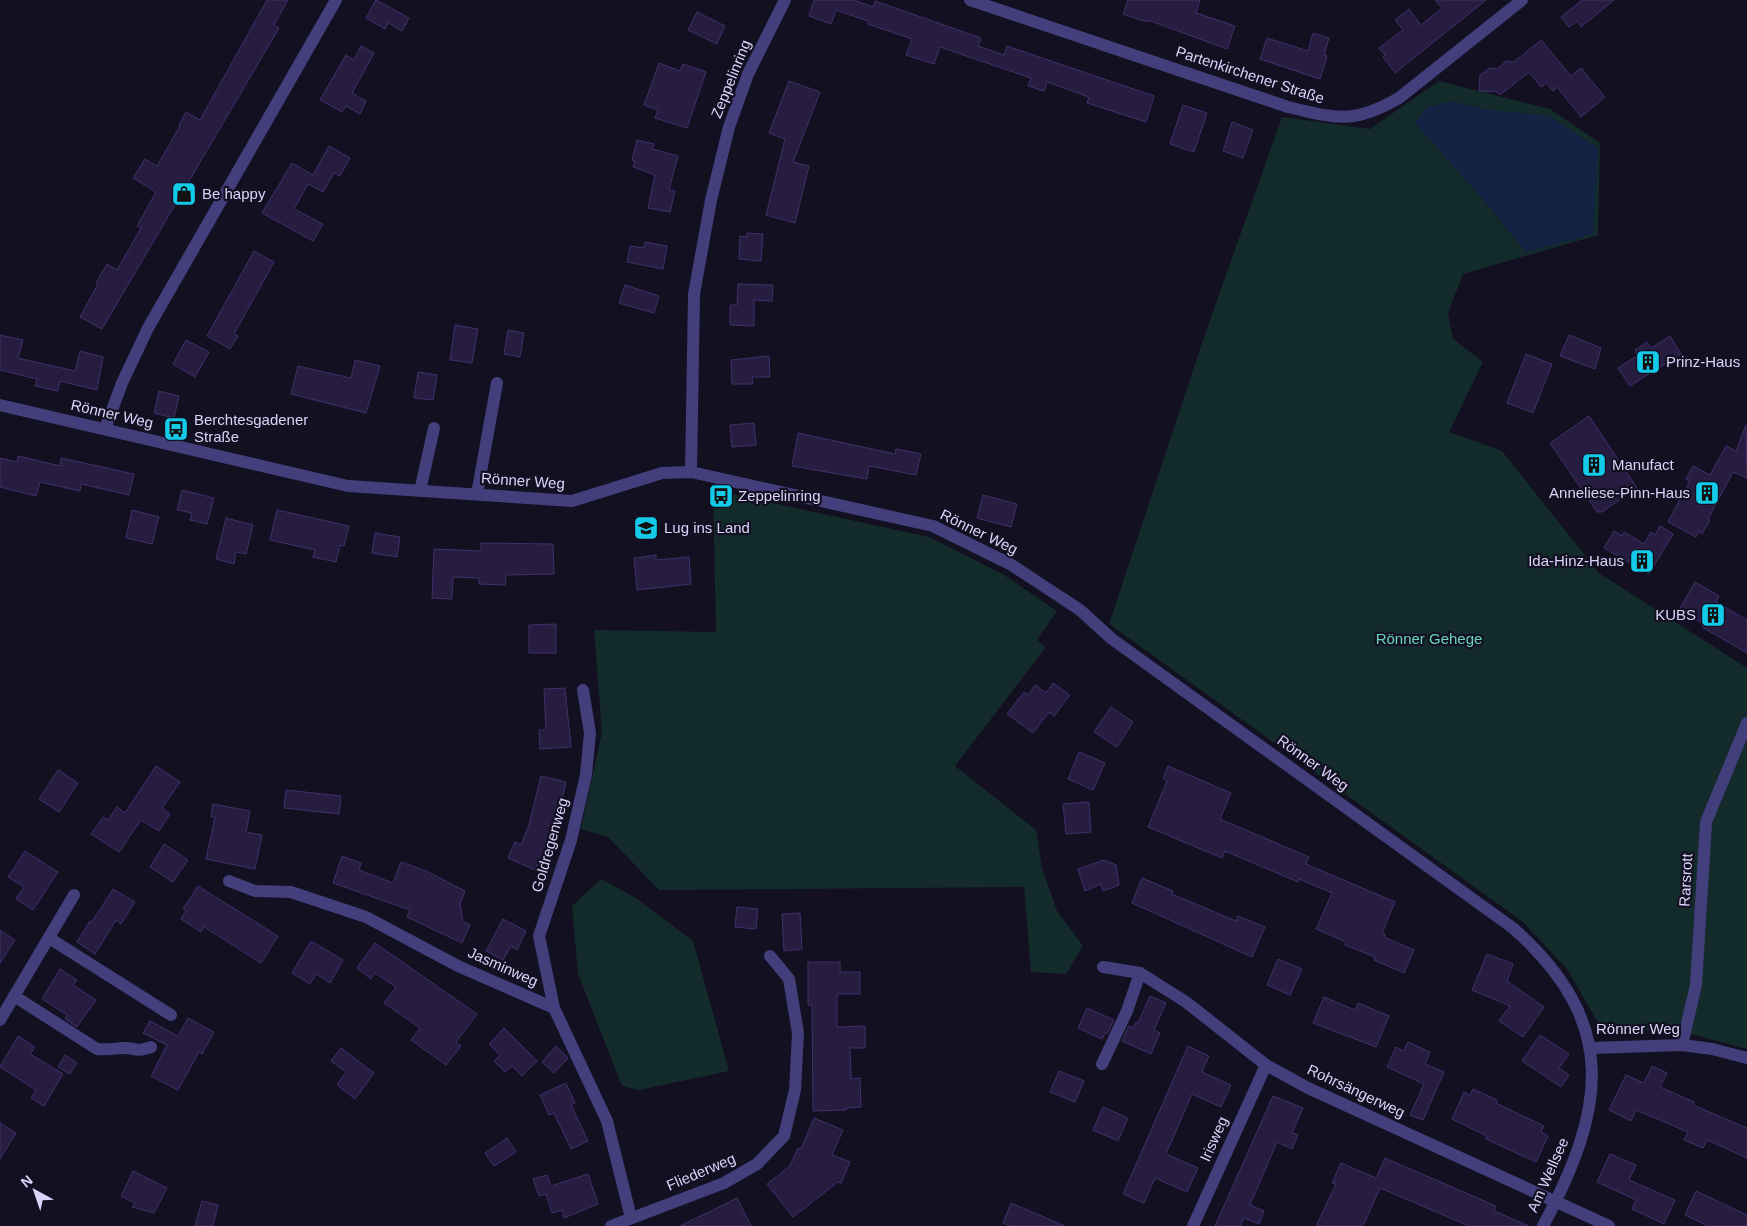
<svg xmlns="http://www.w3.org/2000/svg" width="1747" height="1226" viewBox="0 0 1747 1226" font-family="Helvetica,sans-serif">
<style>
.green{fill:#132b2b;fill-rule:evenodd}
.water{fill:#122344}
.building{fill:#261d41;stroke:#3f316b}
.lines{fill:none;stroke-linecap:round;stroke-linejoin:round}
.minor{stroke:#433f7d;stroke-width:12}
.labels{text-anchor:middle;stroke-width:4.5;stroke-linejoin:round;paint-order:stroke}
.street-label{font-size:15px;fill:#dad4fb;stroke:#131022}
.poi-label{font-size:15px;fill:#dad4fb;stroke:#131022;text-anchor:start}
.park-label{font-size:15px;fill:#66d5be;stroke:#131022}
</style>
<rect width="100%" height="100%" fill="#131022"/>
<!-- green -->
<g class="green">
<path d="M1439,81L1550,109L1600,143L1598,235L1463,274L1448,313L1453,339L1483,362L1449,432L1502,451L1599,573L1747,668V1049L1695,1035L1600,1026L1567,969L1523,922L1109,624L1202,343L1282,117L1370,129ZM1450,101L1484,109L1526,252L1482,198Z"/>
<path d="M713,490L929,537L1004,575L1057,611L1037,640L1046,647L955,766L1036,830L1042,868L1057,911L1083,946L1066,974L1031,972L1024,887L659,890L608,837L581,829L602,732L594,630L716,632Z"/>
<path d="M601,879L636,898L693,941L729,1071L639,1090L622,1086L578,974L572,906Z"/>
</g>
<!-- water -->
<path class="water" d="M1450,101L1484,109L1550,116L1598,148L1593,234L1526,252L1482,198L1415,123L1426,108Z"/>
<!-- building -->
<g class="building">
<path d="M267,0H288L274,25L279,28L102,329L80,317L98,284L96,283L107,264L117,270L141,228L137,226L156,192L133,178L145,159L157,166L180,126L179,125L186,112L200,120Z"/>
<path d="M376,0L409,18L402,31L388,23L385,29L366,18Z"/>
<path d="M814,0H854L873,7L875,1L981,38L978,46L1004,55L1007,46L1154,96L1146,122L1087,103L1089,97L1047,82L1044,91L1028,86L1031,78L940,47L934,64L906,55L912,39L868,24V21L836,10L831,24L809,16Z"/>
<path d="M1128,0H1200L1196,13L1235,26L1227,49L1148,20L1147,22L1123,14Z"/>
<path d="M1435,0H1486L1395,73L1383,57L1385,55L1379,48L1403,30L1395,20L1409,9L1421,25L1442,8Z"/>
<path d="M1582,0H1614L1581,27L1577,21L1569,27L1561,17Z"/>
<path d="M697,12L725,26L717,44L688,30Z"/>
<path d="M1313,33L1329,38L1324,55L1327,56L1320,79L1260,59L1267,38L1308,51Z"/>
<path d="M1541,40L1571,76L1581,68L1605,97L1581,117L1557,87L1553,91L1546,83L1541,87L1529,72L1500,95L1497,92L1479,91L1480,75L1490,68L1497,69L1506,61L1514,62Z"/>
<path d="M361,46L374,53L352,93L366,101L360,114L346,106L342,112L320,100L346,55L354,60Z"/>
<path d="M659,63L680,71L683,64L706,72L687,128L655,118L658,110L644,105Z"/>
<path d="M789,81L820,92L793,162L809,166L795,223L766,215L785,139L769,133Z"/>
<path d="M1183,105L1207,113L1194,152L1170,144Z"/>
<path d="M1232,122L1253,130L1243,158L1223,151Z"/>
<path d="M637,140L654,144L652,149L678,156L669,190L675,191L670,212L648,208L655,175L633,167L635,161L632,160Z"/>
<path d="M329,146L350,158L340,176L334,173L323,192L308,184L294,209L323,224L313,241L262,213L292,163L313,175Z"/>
<path d="M747,233L763,234L761,261L739,259L740,236L747,237Z"/>
<path d="M645,242L667,246L663,269L627,262L630,246L644,248Z"/>
<path d="M254,251L274,262L234,334L238,336L230,349L207,336Z"/>
<path d="M738,284L773,285L772,301L754,300V326L730,325V305H737Z"/>
<path d="M625,285L659,296L654,313L619,303Z"/>
<path d="M455,325L478,329L472,363L450,360Z"/>
<path d="M508,330L524,333L520,357L504,354Z"/>
<path d="M0,335L23,340L18,358L75,371L80,351L103,357L97,390L60,381L58,391L35,386L37,379L0,370Z"/>
<path d="M1569,335L1601,348L1595,369L1560,356Z"/>
<path d="M1670,336L1681,354L1630,386L1618,368L1638,355L1635,350L1647,342L1651,348Z"/>
<path d="M186,340L209,352L195,377L173,364Z"/>
<path d="M1526,354L1552,364L1533,413L1507,403Z"/>
<path d="M769,356L770,377H752L753,384H732L731,360Z"/>
<path d="M355,360L380,366L366,413L291,394L298,366L351,378Z"/>
<path d="M418,372L437,375L433,400L414,398Z"/>
<path d="M159,391L179,396L174,418L154,413Z"/>
<path d="M1589,416L1637,488L1602,512H1597L1550,443Z"/>
<path d="M754,423L756,445L732,447L730,425Z"/>
<path d="M1746,425L1747,478L1733,472L1708,519L1710,520L1702,534L1699,531L1696,537L1668,522L1690,481L1686,479L1693,466L1710,475L1726,446L1736,451Z"/>
<path d="M798,433L895,454L896,449L921,454L916,475L869,466L867,479L792,466Z"/>
<path d="M18,456L60,466L61,458L134,474L129,495L81,484L80,491L40,482L36,496L0,487V458L17,462Z"/>
<path d="M182,490L214,498L207,524L190,520L192,513L177,510Z"/>
<path d="M983,495L1017,504L1011,527L977,518Z"/>
<path d="M132,510L159,517L152,544L126,538Z"/>
<path d="M277,510L349,526L344,546L340,545L336,562L313,557L315,550L270,540Z"/>
<path d="M226,518L253,525L246,554L236,552L234,564L216,559Z"/>
<path d="M1660,526L1673,534L1649,574L1604,548L1614,531L1622,536L1624,532L1644,544L1651,532L1655,535Z"/>
<path d="M375,533L400,537L397,557L372,553Z"/>
<path d="M481,543L553,544L554,574L506,575L505,585L479,584V578L453,577L452,599L432,598L434,549L481,551Z"/>
<path d="M656,555V560L689,557L691,584L637,590L634,558Z"/>
<path d="M1695,582L1719,596L1716,602L1747,620V653L1702,627L1704,624L1679,610Z"/>
<path d="M556,624V653H529V625Z"/>
<path d="M1053,683L1070,695L1054,716L1049,712L1033,733L1007,714L1024,692L1028,695L1035,685L1046,693Z"/>
<path d="M565,688L571,747L540,749L539,730H546L544,689Z"/>
<path d="M1111,707L1133,722L1117,747L1094,732Z"/>
<path d="M1079,752L1105,763L1093,790L1068,779Z"/>
<path d="M156,766L180,782L162,808L170,814L159,831L141,820L119,852L91,834L103,817L108,820L117,807L125,813Z"/>
<path d="M1168,766L1231,793L1220,819L1309,857L1306,864L1395,902L1382,933L1385,934L1384,937L1414,950L1404,973L1374,960L1375,957L1345,945L1346,942L1316,929L1332,893L1299,879L1298,882L1225,851L1222,858L1148,827L1167,781L1163,778Z"/>
<path d="M58,770L78,783L59,812L39,799Z"/>
<path d="M541,776L566,782L556,826L535,870L508,858L515,842L521,845L529,825Z"/>
<path d="M286,790L341,796L339,814L284,808Z"/>
<path d="M1089,802L1091,832L1066,834L1063,804Z"/>
<path d="M213,804L250,811L246,832L262,835L255,869L206,859L215,817H211Z"/>
<path d="M164,844L188,860L173,882L150,867Z"/>
<path d="M25,851L58,872L33,910L16,899L24,887L8,877Z"/>
<path d="M342,856L361,863L359,870L393,883L401,862L426,871L465,891L460,904L463,921L470,925L462,943L407,917L410,910L333,883Z"/>
<path d="M1104,860L1116,865L1119,885L1103,891L1101,884L1085,891L1078,869Z"/>
<path d="M1142,878L1173,891L1172,894L1236,921L1238,916L1265,927L1252,957L1132,903Z"/>
<path d="M198,886L278,936L261,963L204,927L201,932L181,919L186,910L183,909Z"/>
<path d="M113,889L135,902L121,924L116,920L95,954L77,942L90,921L92,922Z"/>
<path d="M737,907L758,909L756,929L735,927Z"/>
<path d="M800,913L802,949L784,951L782,914Z"/>
<path d="M503,919L526,931L517,950L511,946L503,960L486,951Z"/>
<path d="M0,930L15,940L0,963Z"/>
<path d="M311,941L343,960L330,983L316,974L310,984L292,973Z"/>
<path d="M375,943L477,1014L456,1042L461,1046L446,1065L411,1040L420,1028L384,1003L396,987L375,973L371,979L357,968Z"/>
<path d="M1487,954L1513,964L1507,981L1544,1007L1523,1037L1499,1021L1510,1006L1472,990Z"/>
<path d="M1278,959L1302,969L1290,995L1267,985Z"/>
<path d="M808,962H840V972H860V994H837V1027L865,1026V1048H850L851,1079L860,1078L861,1107L846,1108V1110L813,1111L812,1005H808Z"/>
<path d="M60,969L77,980L73,985L96,1000L77,1027L65,1019L67,1015L42,999Z"/>
<path d="M1150,996L1166,1003L1154,1030L1160,1033L1151,1054L1122,1041L1129,1026L1133,1028L1136,1022L1138,1023Z"/>
<path d="M1324,997L1355,1010L1358,1003L1389,1016L1376,1047L1313,1023Z"/>
<path d="M1087,1008L1114,1020L1107,1034L1105,1033L1102,1039L1078,1028Z"/>
<path d="M188,1018L214,1032L202,1054L199,1052L178,1090L151,1076L167,1045L143,1033L150,1021L178,1036Z"/>
<path d="M504,1028L537,1061L522,1076L512,1066L505,1072L494,1061L500,1055L489,1044Z"/>
<path d="M1540,1035L1569,1054L1559,1068L1569,1075L1561,1087L1522,1061Z"/>
<path d="M18,1036L35,1047L30,1054L63,1074L44,1106L31,1098L36,1090L0,1067Z"/>
<path d="M1408,1042L1430,1052L1425,1064L1444,1072L1423,1120L1410,1115L1424,1084L1387,1067L1396,1047L1404,1051Z"/>
<path d="M556,1046L568,1058L554,1073L542,1062Z"/>
<path d="M1188,1046L1209,1056L1202,1072L1231,1085L1221,1107L1192,1094L1166,1154L1198,1168L1187,1192L1155,1178L1144,1203L1123,1194Z"/>
<path d="M341,1048L374,1073L355,1099L337,1085L346,1072L331,1061Z"/>
<path d="M65,1055L77,1063L70,1074L58,1067Z"/>
<path d="M1652,1066L1667,1073L1660,1087L1694,1102L1693,1105L1747,1128V1158L1707,1140L1703,1148L1684,1140L1688,1132L1636,1110L1631,1121L1609,1110L1626,1075L1644,1083Z"/>
<path d="M1059,1071L1084,1081L1075,1102L1050,1092Z"/>
<path d="M566,1083L575,1103L571,1105L588,1141L571,1149L554,1113L549,1115L540,1095Z"/>
<path d="M1473,1089L1497,1100L1496,1103L1544,1126L1541,1132L1548,1136L1536,1162L1486,1139L1487,1136L1452,1119L1464,1092L1470,1095Z"/>
<path d="M1273,1096L1303,1108L1292,1133L1298,1135L1292,1149L1277,1142L1250,1205L1264,1211L1259,1224L1244,1218L1240,1226H1215Z"/>
<path d="M1103,1107L1128,1118L1118,1141L1093,1130Z"/>
<path d="M814,1118L843,1130L832,1155L850,1162L841,1183L838,1182L793,1217L767,1184L790,1166L798,1148L801,1149Z"/>
<path d="M0,1123L16,1133L0,1159Z"/>
<path d="M507,1138L516,1152L494,1166L485,1153Z"/>
<path d="M1610,1154L1636,1165L1629,1180L1675,1200L1664,1224L1632,1209L1636,1200L1597,1182Z"/>
<path d="M1385,1158L1496,1206L1494,1211L1529,1226H1469L1380,1188L1363,1226H1316L1336,1184L1332,1183L1341,1163L1376,1178Z"/>
<path d="M133,1171L167,1188L154,1213L132,1207L135,1203L121,1196Z"/>
<path d="M588,1174L598,1204L564,1218L562,1210L552,1213L546,1194L539,1196L533,1179L547,1175L551,1186Z"/>
<path d="M1696,1191L1747,1215V1226H1708L1685,1215Z"/>
<path d="M737,1198L751,1226H680L723,1205Z"/>
<path d="M202,1201L218,1205L213,1226H195Z"/>
<path d="M1011,1203L1065,1226H1010L1003,1223Z"/>
</g>
<g class="lines">
<!-- minor -->
<g class="minor">
<path d="M970,0L1288,107C1337,119 1354,124 1399,98L1522,0"/>
<path d="M0,405L348,486L572,501L662,473L691,472L933,526L1010,564L1080,610L1112,639L1513,928C1621,1024 1605,1109 1543,1226"/>
<path d="M105,429L122,383L148,328L336,0"/>
<path d="M691,472L694,294L711,200L729,127L748,74L785,0"/>
<path d="M420,491L434,428"/>
<path d="M477,494L497,383"/>
<path d="M229,881L255,891L291,892L366,917L458,966L554,1008L607,1121L631,1218"/>
<path d="M49,938L171,1015"/>
<path d="M1103,967L1140,973L1186,1002L1266,1065L1308,1088L1609,1226"/>
<path d="M14,996L97,1049C107,1050 113,1049 122,1048C136,1047 133,1053 151,1047"/>
<path d="M554,1008L539,936L571,840L586,775L590,733L583,690"/>
<path d="M0,1020L74,895"/>
<path d="M1682,1045L1696,985L1706,822L1747,723"/>
<path d="M1591,1048L1682,1045L1712,1049L1747,1058"/>
<path d="M1102,1064L1127,1011L1140,973"/>
<path d="M611,1226L724,1183L757,1164L784,1136L795,1090L798,1033L789,979L770,956"/>
<path d="M1193,1226L1266,1065"/>
</g>
</g>
<!-- icons -->
<defs>
<symbol id="shop-square" viewBox="-11 -11 22 22"><rect x="-9" y="-9" width="18" height="18" rx="4" fill="#13cbe9" stroke="#131022"/><path d="M-5-2.5h2.3a2.7 3.5 0 0 1 5.4 0H5L5.5 6h-11ZM-1.5-2.5h3a1.5 2.3 0 0 0-3 0Z" fill="#111"/></symbol>
<symbol id="building-square" viewBox="-11 -11 22 22"><rect x="-9" y="-9" width="18" height="18" rx="4" fill="#13cbe9" stroke="#131022"/><path d="M-4-6H4V6H1V3H-1V6H-4ZM-2.5-4.3h1.7v1.8h-1.7ZM.8-4.3h1.7v1.8H.8ZM-2.5-1h1.7V.8h-1.7ZM.8-1h1.7V.8H.8Z" fill="#111"/></symbol>
<symbol id="bus-square" viewBox="-11 -11 22 22"><rect x="-9" y="-9" width="18" height="18" rx="4" fill="#13cbe9" stroke="#131022"/><path d="M-5-6H5V4H4V6H2V4H-2V6H-4V4H-5ZM-3.5-4V0h7V-4ZM-3.5 1.2v1.5H-2V1.2ZM2 1.2v1.5H3.5V1.2Z" fill="#111"/></symbol>
<symbol id="school-square" viewBox="-11 -11 22 22"><rect x="-9" y="-9" width="18" height="18" rx="4" fill="#13cbe9" stroke="#131022"/><path d="M0-5L7-2L0 1L-7-2ZM-4 1L0 2.5L4 1V4Q0 6-4 4Z" fill="#111"/></symbol>
</defs>
<g fill-rule="evenodd">
<use href="#shop-square" x="170" y="180" width="28" height="28"/>
<use href="#building-square" x="1634" y="348" width="28" height="28"/>
<use href="#bus-square" x="162" y="415" width="28" height="28"/>
<use href="#building-square" x="1580" y="451" width="28" height="28"/>
<use href="#building-square" x="1693" y="479" width="28" height="28"/>
<use href="#bus-square" x="707" y="482" width="28" height="28"/>
<use href="#school-square" x="632" y="514" width="28" height="28"/>
<use href="#building-square" x="1628" y="547" width="28" height="28"/>
<use href="#building-square" x="1699" y="601" width="28" height="28"/>
</g>
<g class="labels">
<!-- street labels -->
<g class="street-label">
<text transform="translate(1250 75) rotate(18)" y="5">Partenkirchener Straße</text>
<text transform="translate(731 79) rotate(-68)" y="5">Zeppelinring</text>
<text transform="translate(112 414) rotate(13)" y="5">Rönner Weg</text>
<text transform="translate(523 481) rotate(4)" y="5">Rönner Weg</text>
<text transform="translate(979 532) rotate(26)" y="5">Rönner Weg</text>
<text transform="translate(1313 763) rotate(36)" y="5">Rönner Weg</text>
<text transform="translate(550 845) rotate(-74)" y="5">Goldregenweg</text>
<text transform="translate(1686 880) rotate(-87)" y="5">Rarsrott</text>
<text transform="translate(503 967) rotate(24)" y="5">Jasminweg</text>
<text x="1638" y="1034">Rönner Weg</text>
<text transform="translate(1356 1091) rotate(25)" y="5">Rohrsängerweg</text>
<text transform="translate(1214 1139) rotate(-66)" y="5">Irisweg</text>
<text transform="translate(701 1172) rotate(-23)" y="5">Fliederweg</text>
<text transform="translate(1548 1175) rotate(-66)" y="5">Am Wellsee</text>
</g>
<!-- poi labels -->
<g class="poi-label">
<text x="202" y="199">Be happy</text>
<text x="1666" y="367">Prinz-Haus</text>
<text x="194" y="425">Berchtesgadener<tspan x="194" dy="17">Straße</tspan></text>
<text x="1612" y="470">Manufact</text>
<text x="1690" y="498" text-anchor="end">Anneliese-Pinn-Haus</text>
<text x="738" y="501">Zeppelinring</text>
<text x="664" y="533">Lug ins Land</text>
<text x="1624" y="566" text-anchor="end">Ida-Hinz-Haus</text>
<text x="1696" y="620" text-anchor="end">KUBS</text>
</g>
<!-- park labels -->
<g class="park-label">
<text x="1429" y="644">Rönner Gehege</text>
</g>
</g>
<!-- north arrow -->
<g transform="translate(35 1191) rotate(320)" stroke="#131022" stroke-width="4" paint-order="stroke">
<path d="M0-4L9 19L0 12L-9 19Z" fill="#dad4fb"/>
<text y="-8" font-size="14" font-weight="bold" text-anchor="middle" fill="#dad4fb">N</text>
</g>
</svg>
